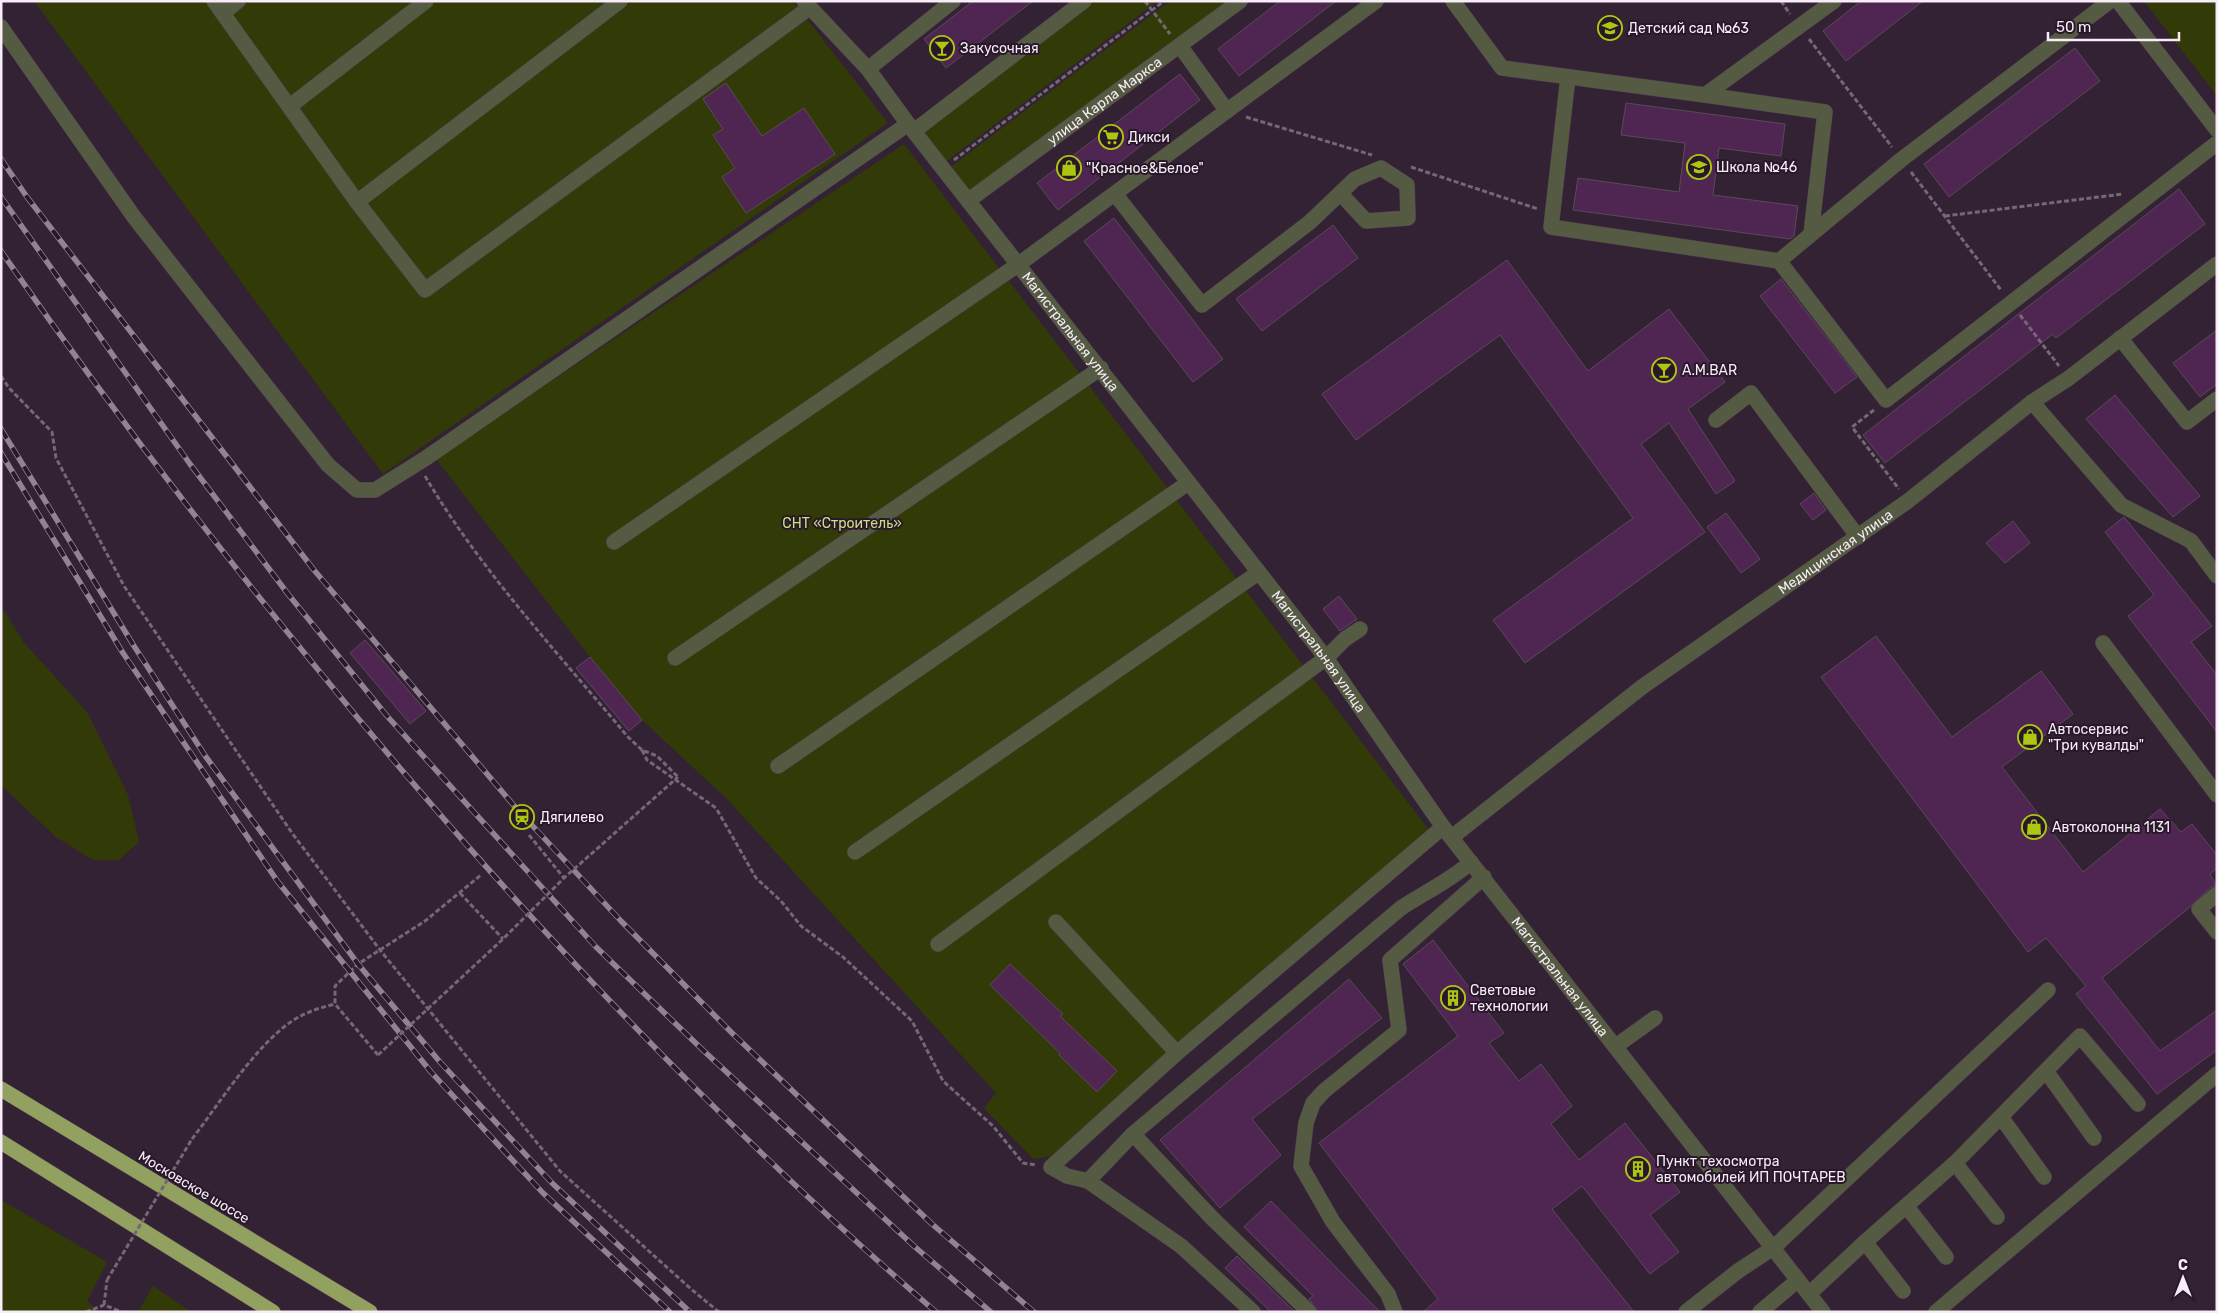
<svg xmlns="http://www.w3.org/2000/svg" width="2218" height="1313" viewBox="0 0 2218 1313" font-family="Rubik,sans-serif">
<style>
.green{fill:#323b07}
.building{fill:#4f2651;stroke:#5b495b}
.lines{fill:none;stroke-linecap:round;stroke-linejoin:round}
.minor-casing{stroke:#4e3e4e;stroke-width:16}
.highway-casing{stroke:#4e3e4e;stroke-width:16}
.path{stroke:#756776;stroke-width:3;stroke-dasharray:5 2.5;stroke-linecap:butt}
.minor{stroke:#555b42;stroke-width:15}
.highway{stroke:#93a160;stroke-width:15}
.rail-casing{stroke:#918391;stroke-width:5.5}
.rail{stroke:#281829;stroke-width:4;stroke-dasharray:11;stroke-linecap:butt}
.path-bridge{stroke:#756776;stroke-width:3;stroke-dasharray:5 2.5;stroke-linecap:butt}
.labels{text-anchor:middle;stroke-width:4;stroke-linejoin:round;paint-order:stroke}
.poi-label{font-size:14px;fill:#f7ecf7;stroke:#281829;text-anchor:start}
.street-label{font-size:14px;fill:#f7ecf7;stroke:#281829}
.park-label{font-size:14px;fill:#cbdf83;stroke:#281829}
</style>
<rect width="100%" height="100%" fill="#322233"/>
<!-- green -->
<g class="green">
<path d="M34,1H793L888,123L383,474Z"/>
<path d="M1091,1H1158L944,163L919,131Z"/>
<path d="M1170,1H1231L970,198L948,169Z"/>
<path d="M2144,1H2217V96Z"/>
<path d="M904,144L1429,830L1053,1156L1033,1159L984,1108L996,1093L726,798L642,720L590,657L436,459Z"/>
<path d="M1,606L24,643L87,712L128,795L139,842L119,860H93L56,837L1,785Z"/>
<path d="M1,1200L107,1262L87,1301L99,1312H1Z"/>
<path d="M153,1286L191,1312H138Z"/>
</g>
<!-- building -->
<g class="building">
<path d="M973,1H1033L946,68L924,39Z"/>
<path d="M1280,1H1336L1239,76L1218,49Z"/>
<path d="M1861,1H1923L1846,61L1823,31Z"/>
<path d="M2075,48L2100,81L1949,197L1924,164Z"/>
<path d="M1180,74L1200,100L1058,210L1037,183Z"/>
<path d="M726,83L762,136L804,108L835,154L746,213L722,177L735,168L713,135L723,129L703,99Z"/>
<path d="M1626,103L1785,124L1781,156L1719,148L1713,195L1798,206L1794,236L1790,239L1573,210L1578,178L1679,192L1685,143L1621,135Z"/>
<path d="M2179,189L2205,224L2056,338L2053,334L1885,463L1863,435Z"/>
<path d="M1114,218L1223,359L1193,382L1084,241Z"/>
<path d="M1333,225L1358,258L1262,331L1236,299Z"/>
<path d="M1507,260L1588,371L1669,309L1725,382L1688,409L1735,481L1716,494L1669,423L1641,444L1705,532L1525,663L1493,620L1633,518L1500,335L1356,440L1322,394Z"/>
<path d="M1781,279L1857,377L1835,393L1760,296Z"/>
<path d="M2217,330V384L2200,397L2173,363Z"/>
<path d="M2115,395L2200,496L2173,517L2086,419Z"/>
<path d="M1814,493L1826,510L1813,520L1800,504Z"/>
<path d="M1726,513L1760,559L1741,573L1707,527Z"/>
<path d="M2124,517L2212,626L2191,642L2217,675V732L2128,616L2154,595L2105,532Z"/>
<path d="M2013,521L2030,543L2005,563L1986,543Z"/>
<path d="M1339,596L1357,619L1340,631L1323,609Z"/>
<path d="M1876,636L1952,737L2041,671L2073,714L2002,767L2083,872L2160,809L2181,832L2192,824L2217,855V868L2210,874L2216,885L2211,887L2190,907L2102,978L2160,1051L2217,1010V1050L2157,1094L2076,994L2086,986L2046,938L2028,952L1821,677Z"/>
<path d="M365,640L426,711L410,724L350,653Z"/>
<path d="M590,657L642,720L629,731L576,668Z"/>
<path d="M1433,940L1504,1033L1489,1043L1519,1081L1541,1064L1572,1106L1551,1124L1579,1160L1625,1123L1680,1192L1650,1215L1679,1252L1650,1274L1582,1186L1552,1209L1634,1312H1423L1438,1299L1319,1143L1458,1036L1403,964Z"/>
<path d="M1010,964L1063,1014L1060,1016L1117,1071L1097,1092L1059,1055L1060,1053L990,985Z"/>
<path d="M1349,979L1382,1018L1252,1119L1281,1155L1220,1208L1160,1140Z"/>
<path d="M1271,1201L1380,1312H1318L1309,1299L1313,1296L1244,1227Z"/>
<path d="M1237,1256L1295,1312H1271L1225,1268Z"/>
</g>
<g class="lines">
<defs>
<g id="minor">
<path d="M214,1L357,202L425,290L809,8"/>
<path id="s1" d="M804,1L868,69L908,124L1326,658L1443,827L1823,1312"/>
<path d="M1453,1L1502,68L1705,95L1834,1"/>
<path d="M2118,1L2217,130"/>
<path d="M223,13L238,1"/>
<path d="M1,27L134,217L328,465L357,490H375L426,458L908,124"/>
<path d="M1180,46L1227,111"/>
<path d="M868,69L953,1"/>
<path d="M1568,77L1551,227L1779,261L1886,400L2217,143"/>
<path d="M1705,95L1825,112L1811,234"/>
<path d="M290,106L426,1"/>
<path d="M914,131L1084,1"/>
<path d="M1115,194L1202,305L1310,222L1355,179L1381,168L1407,185L1408,218L1366,221L1340,193"/>
<path id="s2" d="M969,200L1240,1"/>
<path d="M357,202L620,1"/>
<path d="M1779,261L1902,159L2110,1"/>
<path d="M2120,338L2187,422L2217,399"/>
<path d="M2032,402L2121,505L2191,541L2217,576"/>
<path d="M1716,420L1751,393L1858,537"/>
<path d="M614,542L1019,264L1376,1"/>
<path d="M2103,643L2217,795"/>
<path d="M675,658L1101,368"/>
<path d="M778,766L1188,483"/>
<path id="s3" d="M1452,837L1642,687L1908,501L2032,402L2069,378L2217,264"/>
<path d="M855,852L1258,573"/>
<path d="M2217,894L2199,909L2217,932"/>
<path d="M1056,922L1177,1053L1443,827"/>
<path d="M938,944L1326,658L1345,639L1360,629"/>
<path d="M1616,1046L1655,1018"/>
<path d="M1177,1053L1051,1167L1067,1176L1088,1181L1133,1134L1401,908C1425,892 1450,881 1471,862"/>
<path d="M2046,1071L2094,1138"/>
<path d="M2001,1117L2044,1177"/>
<path d="M1133,1134L1212,1218L1309,1312"/>
<path d="M1955,1163L1997,1217"/>
<path d="M1088,1181L1181,1246L1253,1312"/>
<path d="M1907,1207L1946,1257"/>
<path d="M1865,1242L1903,1291"/>
<path d="M1809,1294L1865,1242L1955,1163L2080,1036L2138,1104"/>
<path d="M1395,1312L1388,1294L1333,1222L1301,1166L1306,1123L1313,1103L1324,1091L1399,1030L1390,960L1484,877"/>
<path d="M1686,1312L1738,1271L1773,1248L2048,990"/>
<path d="M1760,1312L1798,1280"/>
<path d="M1936,1312L2217,1074"/>
</g>
<g id="highway">
<path d="M1,1089L370,1312"/>
<path d="M1,1142L273,1312"/>
</g>
</defs>
<!-- minor casing -->
<use href="#minor" class="minor-casing"/>
<!-- highway casing -->
<use href="#highway" class="highway-casing"/>
<!-- path -->
<g class="path">
<path d="M1145,1L1170,34"/>
<path d="M1781,1L1790,14"/>
<path d="M1809,39L1892,147"/>
<path d="M1246,117L1372,155"/>
<path d="M954,160L1164,1"/>
<path d="M1411,167L1538,209"/>
<path d="M1911,172L2001,290"/>
<path d="M1945,216L2123,194"/>
<path d="M2020,315L2059,366"/>
<path d="M1,376L9,388L52,432L56,458L124,586L292,833L380,950L560,1171L691,1289L719,1312"/>
<path d="M1874,410L1852,427L1899,489"/>
<path d="M425,476C481,571 558,653 628,737L642,750L657,756L678,777"/>
<path d="M642,750L647,760L716,808L756,878L781,901L801,926L843,957L912,1021L943,1081L993,1126L1023,1163L1036,1165"/>
<path d="M529,835L564,878"/>
<path d="M460,893L503,939"/>
<path d="M378,1055L335,1004V986L358,964L425,921L481,875"/>
<path d="M192,1139C219,1104 255,1046 292,1021C306,1012 319,1008 335,1004"/>
<path d="M104,1305L107,1280"/>
<path d="M86,1312L104,1305L122,1312"/>
</g>
<!-- minor -->
<use href="#minor" class="minor"/>
<!-- highway -->
<use href="#highway" class="highway"/>
<defs>
<g id="rail">
<path d="M1,159L27,197L314,570L516,808L621,921L732,1033L932,1224L1034,1312"/>
<path d="M1,197L190,464L288,594L387,716L596,947L706,1053L915,1247L991,1312"/>
<path d="M1,251C100,394 205,532 315,666C504,898 709,1116 936,1312"/>
<path d="M1,429L134,646L206,757L358,964L440,1062L552,1183L690,1312"/>
<path d="M1,453L123,653L278,882L431,1072L543,1193L670,1312"/>
</g>
</defs>
<!-- rail casing -->
<use href="#rail" class="rail-casing"/>
<!-- rail -->
<use href="#rail" class="rail"/>
<!-- path-bridge -->
<g class="path-bridge">
<path d="M378,1055L503,939L564,878L678,777"/>
<path d="M107,1280L192,1139"/>
</g>
</g>
<!-- icons -->
<defs>
<symbol id="school-ring" viewBox="-11 -11 22 22"><circle r="9.5" fill="#281829" stroke="#acc612" stroke-width="1.5"/><path d="M0-5L7-2L0 1L-7-2ZM-4 1L0 2.5L4 1V4Q0 6-4 4Z" fill="#acc612"/></symbol>
<symbol id="bar-ring" viewBox="-11 -11 22 22"><circle r="9.5" fill="#281829" stroke="#acc612" stroke-width="1.5"/><path d="M-6-5H6L.8 .8V4.5H3.5V6h-7V4.5H-.8V.8Z" fill="#acc612"/></symbol>
<symbol id="supermarket-ring" viewBox="-11 -11 22 22"><circle r="9.5" fill="#281829" stroke="#acc612" stroke-width="1.5"/><path d="M-6-5.5h2.5l.6 2H6L4.5 2H-2.5L-4.4-4H-6ZM-1.5 3.2a1.3 1.3 0 1 0 .1 0ZM3 3.2a1.3 1.3 0 1 0 .1 0Z" fill="#acc612"/></symbol>
<symbol id="shop-ring" viewBox="-11 -11 22 22"><circle r="9.5" fill="#281829" stroke="#acc612" stroke-width="1.5"/><path d="M-5-2.5h2.3a2.7 3.5 0 0 1 5.4 0H5L5.5 6h-11ZM-1.5-2.5h3a1.5 2.3 0 0 0-3 0Z" fill="#acc612"/></symbol>
<symbol id="station-ring" viewBox="-11 -11 22 22"><circle r="9.5" fill="#281829" stroke="#acc612" stroke-width="1.5"/><path d="M-3-6H3Q5-6 5-4V2Q5 4 3 4L4.5 6H3L1.5 4h-3L-3 6H-4.5L-3 4Q-5 4-5 2V-4Q-5-6-3-6ZM-3.5-4v3h7v-3ZM-3.5 1v1.5H-2V1ZM2 1v1.5H3.5V1Z" fill="#acc612"/></symbol>
<symbol id="building-ring" viewBox="-11 -11 22 22"><circle r="9.5" fill="#281829" stroke="#acc612" stroke-width="1.5"/><path d="M-4-6H4V6H1V3H-1V6H-4ZM-2.5-4.3h1.7v1.8h-1.7ZM.8-4.3h1.7v1.8H.8ZM-2.5-1h1.7V.8h-1.7ZM.8-1h1.7V.8H.8Z" fill="#acc612"/></symbol>
</defs>
<g fill-rule="evenodd">
<use href="#school-ring" x="1596" y="14" width="28" height="28"/>
<use href="#bar-ring" x="928" y="34" width="28" height="28"/>
<use href="#supermarket-ring" x="1097" y="123" width="28" height="28"/>
<use href="#school-ring" x="1685" y="153" width="28" height="28"/>
<use href="#shop-ring" x="1055" y="154" width="28" height="28"/>
<use href="#bar-ring" x="1650" y="356" width="28" height="28"/>
<use href="#shop-ring" x="2016" y="723" width="28" height="28"/>
<use href="#station-ring" x="508" y="803" width="28" height="28"/>
<use href="#shop-ring" x="2020" y="813" width="28" height="28"/>
<use href="#building-ring" x="1439" y="984" width="28" height="28"/>
<use href="#building-ring" x="1624" y="1155" width="28" height="28"/>
</g>
<g class="labels">
<!-- poi labels -->
<g class="poi-label">
<text x="1628" y="33">Детский сад №63</text>
<text x="960" y="53">Закусочная</text>
<text x="1128" y="142">Дикси</text>
<text x="1716" y="172">Школа №46</text>
<text x="1086" y="173">"Красное&amp;Белое"</text>
<text x="1682" y="375">А.М.BAR</text>
<text x="2048" y="734">Автосервис<tspan x="2048" dy="16">"Три кувалды"</tspan></text>
<text x="540" y="822">Дягилево</text>
<text x="2052" y="832">Автоколонна 1131</text>
<text x="1470" y="995">Световые<tspan x="1470" dy="16">технологии</tspan></text>
<text x="1656" y="1166">Пункт техосмотра<tspan x="1656" dy="16">автомобилей ИП ПОЧТАРЕВ</tspan></text>
</g>
<!-- street labels -->
<g class="street-label">
<text dy="5" stroke="none"><textPath href="#s2" startOffset="168">улица Карла Маркса</textPath></text>
<text dy="5" stroke="none"><textPath href="#s1" startOffset="425">Магистральная улица</textPath></text>
<text dy="5" stroke="none"><textPath href="#s3" startOffset="478">Медицинская улица</textPath></text>
<text dy="5" stroke="none"><textPath href="#s1" startOffset="830">Магистральная улица</textPath></text>
<text dy="5" stroke="none"><textPath href="#s1" startOffset="1235">Магистральная улица</textPath></text>
<text transform="translate(194 1187) rotate(31)" y="5">Московское шоссе</text>
</g>
<!-- park labels -->
<g class="park-label">
<text x="842" y="528">СНТ «Строитель»</text>
</g>
</g>
<!-- border -->
<rect width="2218" height="1313" fill="none" stroke="#f7ecf7" stroke-width="5"/>
<!-- north arrow -->
<g transform="translate(2183 1278)" stroke="#281829" stroke-width="4" paint-order="stroke">
<path d="M0-4L9 19L0 12L-9 19Z" fill="#f7ecf7"/>
<text y="-8" font-size="14" font-weight="bold" text-anchor="middle" fill="#f7ecf7">С</text>
</g>
<!-- scale -->
<path d="M2048 32v8h131v-8" fill="none" stroke="#f7ecf7" stroke-width="2.5"/>
<text x="2056" y="32" font-size="15" fill="#f7ecf7" stroke="#281829" stroke-width="4" paint-order="stroke">50 m</text>
</svg>
